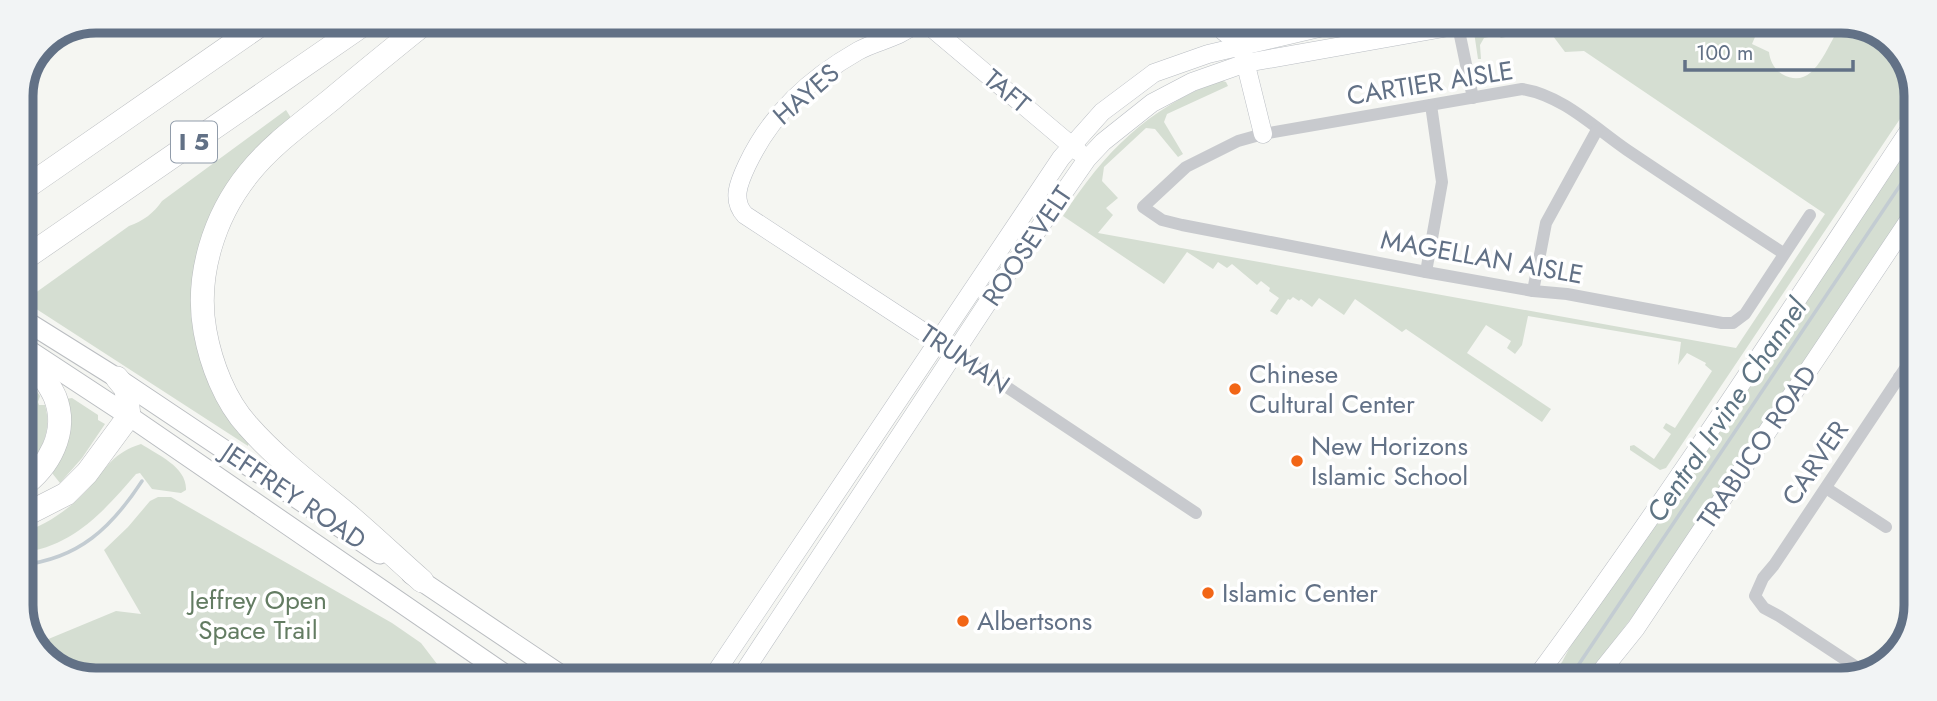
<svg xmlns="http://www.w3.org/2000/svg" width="1937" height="701" viewBox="0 0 1937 701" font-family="Jost,sans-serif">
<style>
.green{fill:#d5ded2}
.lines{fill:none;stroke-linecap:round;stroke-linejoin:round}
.stream{stroke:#c3ccd2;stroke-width:3.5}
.secondary-casing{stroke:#b9bdc3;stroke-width:19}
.primary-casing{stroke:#babdc1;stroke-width:21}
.highway-casing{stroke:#b9bcbf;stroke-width:24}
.street{stroke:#c8cace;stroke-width:12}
.secondary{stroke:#fff;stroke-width:18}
.primary{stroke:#fff;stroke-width:19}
.highway{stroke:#fff;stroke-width:23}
.poi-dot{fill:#f26616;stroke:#fff;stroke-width:2.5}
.labels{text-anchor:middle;stroke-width:7;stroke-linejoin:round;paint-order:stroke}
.shield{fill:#fff;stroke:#919caa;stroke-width:2}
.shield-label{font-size:24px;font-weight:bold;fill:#627186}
.street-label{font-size:26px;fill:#627186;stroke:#fff}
.poi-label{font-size:26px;fill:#627186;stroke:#fff;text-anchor:start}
.park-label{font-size:26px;fill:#637c62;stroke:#fff}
.water-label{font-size:28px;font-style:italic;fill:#5e7483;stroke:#fff}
.rim{fill:none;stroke:#627186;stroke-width:9}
</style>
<rect width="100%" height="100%" fill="#f5f6f2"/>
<!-- green -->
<g class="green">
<path d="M1509,24H1542L1528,32L1501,38L1498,35L1484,38L1480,45L1481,59H1478L1474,32Z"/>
<path d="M1544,24L1736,25L1755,37L1752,44L1769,52C1770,61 1774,69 1782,74C1814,93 1827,45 1841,25H1864L1900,50L1916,91V95L1666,468L1660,470L1630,450V446L1634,445L1654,459L1671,434L1663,428L1666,423L1675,428L1712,371L1705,365L1706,363L1687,353L1678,365L1681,342L1528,316L1522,345L1515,354L1507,348L1511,341L1486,325L1467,353L1551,409L1542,422L1406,329L1402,332L1355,299L1344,315L1319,298L1312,307L1301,299L1299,301L1293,297L1290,300L1288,299L1277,315L1270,311L1279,298L1269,291L1270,288L1261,281L1257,285L1232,264L1227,268L1218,262L1213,269L1187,252L1164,284L1063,216C1105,151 1146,110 1220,80L1226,82L1228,86L1167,114L1164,122L1183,154L1178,157L1155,129L1146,128L1104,167L1102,181L1118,198L1106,208L1113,215L1098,233L1736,348L1825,214L1584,51L1565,52Z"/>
<path d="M286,110L293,121L254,155L195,296L249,441L248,446L24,301L129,226C143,221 154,213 162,201Z"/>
<path d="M1916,130L1915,196L1646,599L1585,679H1549L1562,662L1578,632Z"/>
<path d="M21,373L30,381L40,396L38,402L39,405H45C53,432 40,455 21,474Z"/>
<path d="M72,398L98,415V420L105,424L82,458L60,483L52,473L59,461L65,399Z"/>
<path d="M141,444C158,455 187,467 186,490L181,493L152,489L140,473L136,474C103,512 74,546 21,553V533C47,525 71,508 89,488C107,467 113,453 141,444Z"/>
<path d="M158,497H171L392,623L421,643L447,677L73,676L36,648L46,640L116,611L141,614L104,550L128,527L150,501Z"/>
</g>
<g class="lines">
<!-- stream -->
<g class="stream">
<path d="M21,565C79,559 112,527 142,481"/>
<path d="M1569,679L1915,163"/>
</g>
<defs>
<g id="secondary">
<path d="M916,23C898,39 878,40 858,51C809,79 771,114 747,165C739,182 731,200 745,215L939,342"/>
<path d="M926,23L1079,152"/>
<path d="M1221,23L1223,31L1241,45"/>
<path d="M1245,24L1241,45L1263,134"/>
<path d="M712,678L1061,158L1102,112L1154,73L1208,54L1336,24"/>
<path d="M740,678L994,293L1087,159L1103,142L1152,103L1192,82L1246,63L1466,24"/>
<path d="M1535,679C1669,498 1791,308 1916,120"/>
<path d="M1595,679L1636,628L1915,211"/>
</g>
<g id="primary">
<path d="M21,318L117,378L380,554"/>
<path d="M27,349L129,416L509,677"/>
<path d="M411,574L564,677"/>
</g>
<g id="highway">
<path d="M21,191L266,21"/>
<path d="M21,261L367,22"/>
<path d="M21,347C33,363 47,379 55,397C69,432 49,467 21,487"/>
<path d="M21,517L66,494L87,473L129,416L126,389L117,378"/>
<path d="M422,581C397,559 373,536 347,514C313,486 277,459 248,426C225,401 211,364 205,331C195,276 214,216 249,173C272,144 304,122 332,99C363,73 394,48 426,22"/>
</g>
</defs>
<!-- secondary casing -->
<use href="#secondary" class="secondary-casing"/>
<!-- primary casing -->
<use href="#primary" class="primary-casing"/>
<!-- highway casing -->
<use href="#highway" class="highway-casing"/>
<!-- street -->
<g class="street">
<path d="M1458,26L1473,98"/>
<path d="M1783,253C1731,219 1679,185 1627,150C1595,128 1562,95 1522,89L1263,134L1238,141L1186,167L1143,207L1162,220L1182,225L1426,272L1533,291L1567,294L1722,323H1733L1745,314L1810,215"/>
<path d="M1426,272L1442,182L1431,105"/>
<path d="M1533,291L1546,223L1597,130"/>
<path d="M948,348L1196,513"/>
<path d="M1899,377L1914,386"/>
<path d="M1826,488L1886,527"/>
<path d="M1864,672L1779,616L1764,608L1755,596L1763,578L1774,565L1914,355"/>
</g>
<!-- secondary -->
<use href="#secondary" class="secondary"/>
<!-- primary -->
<use href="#primary" class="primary"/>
<!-- highway -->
<use href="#highway" class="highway"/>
</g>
<!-- markers -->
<g class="poi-dot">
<circle cx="1235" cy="389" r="7"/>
<circle cx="1297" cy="461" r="7"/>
<circle cx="1208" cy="593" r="7"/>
<circle cx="963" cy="621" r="7"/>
</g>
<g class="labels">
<!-- shield labels -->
<rect class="shield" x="171" y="121.5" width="46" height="41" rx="5"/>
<g class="shield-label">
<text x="194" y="150">I 5</text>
</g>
<!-- street labels -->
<g class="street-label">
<text transform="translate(1430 83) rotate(-9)" y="9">CARTIER AISLE</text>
<text transform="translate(1007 91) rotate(40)" y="9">TAFT</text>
<text transform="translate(806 94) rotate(-41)" y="9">HAYES</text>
<text transform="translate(1027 246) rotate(-56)" y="9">ROOSEVELT</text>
<text transform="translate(1482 257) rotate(10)" y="9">MAGELLAN AISLE</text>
<text transform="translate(965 359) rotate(34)" y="9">TRUMAN</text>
<text transform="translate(1757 447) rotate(-56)" y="9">TRABUCO ROAD</text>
<text transform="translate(1815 463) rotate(-56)" y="9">CARVER</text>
<text transform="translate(294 496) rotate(34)" y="9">JEFFREY ROAD</text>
</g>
<!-- poi labels -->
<g class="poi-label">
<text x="1249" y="383">Chinese<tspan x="1249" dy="30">Cultural Center</tspan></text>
<text x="1311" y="455">New Horizons<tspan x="1311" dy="30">Islamic School</tspan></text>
<text x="1222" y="602">Islamic Center</text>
<text x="977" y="630">Albertsons</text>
</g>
<!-- park labels -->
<g class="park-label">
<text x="258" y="609">Jeffrey Open<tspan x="258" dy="30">Space Trail</tspan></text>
</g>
<!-- water labels -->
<g class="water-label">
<text transform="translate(1726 410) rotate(-56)" y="10">Central Irvine Channel</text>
</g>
</g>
<!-- crop -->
<path d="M0 0H1937V701H0ZM96 33H1841A63 63 0 0 1 1904 96V605A63 63 0 0 1 1841 668H96A63 63 0 0 1 33 605V96A63 63 0 0 1 96 33Z" fill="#f2f4f5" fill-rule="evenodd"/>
<path class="rim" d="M96 33H1841A63 63 0 0 1 1904 96V605A63 63 0 0 1 1841 668H96A63 63 0 0 1 33 605V96A63 63 0 0 1 96 33Z"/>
<!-- scale -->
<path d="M1685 60v10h168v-10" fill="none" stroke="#627186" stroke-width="3.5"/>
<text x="1696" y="60" font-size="21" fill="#627186" stroke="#ffffff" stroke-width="5" paint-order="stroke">100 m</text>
</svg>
